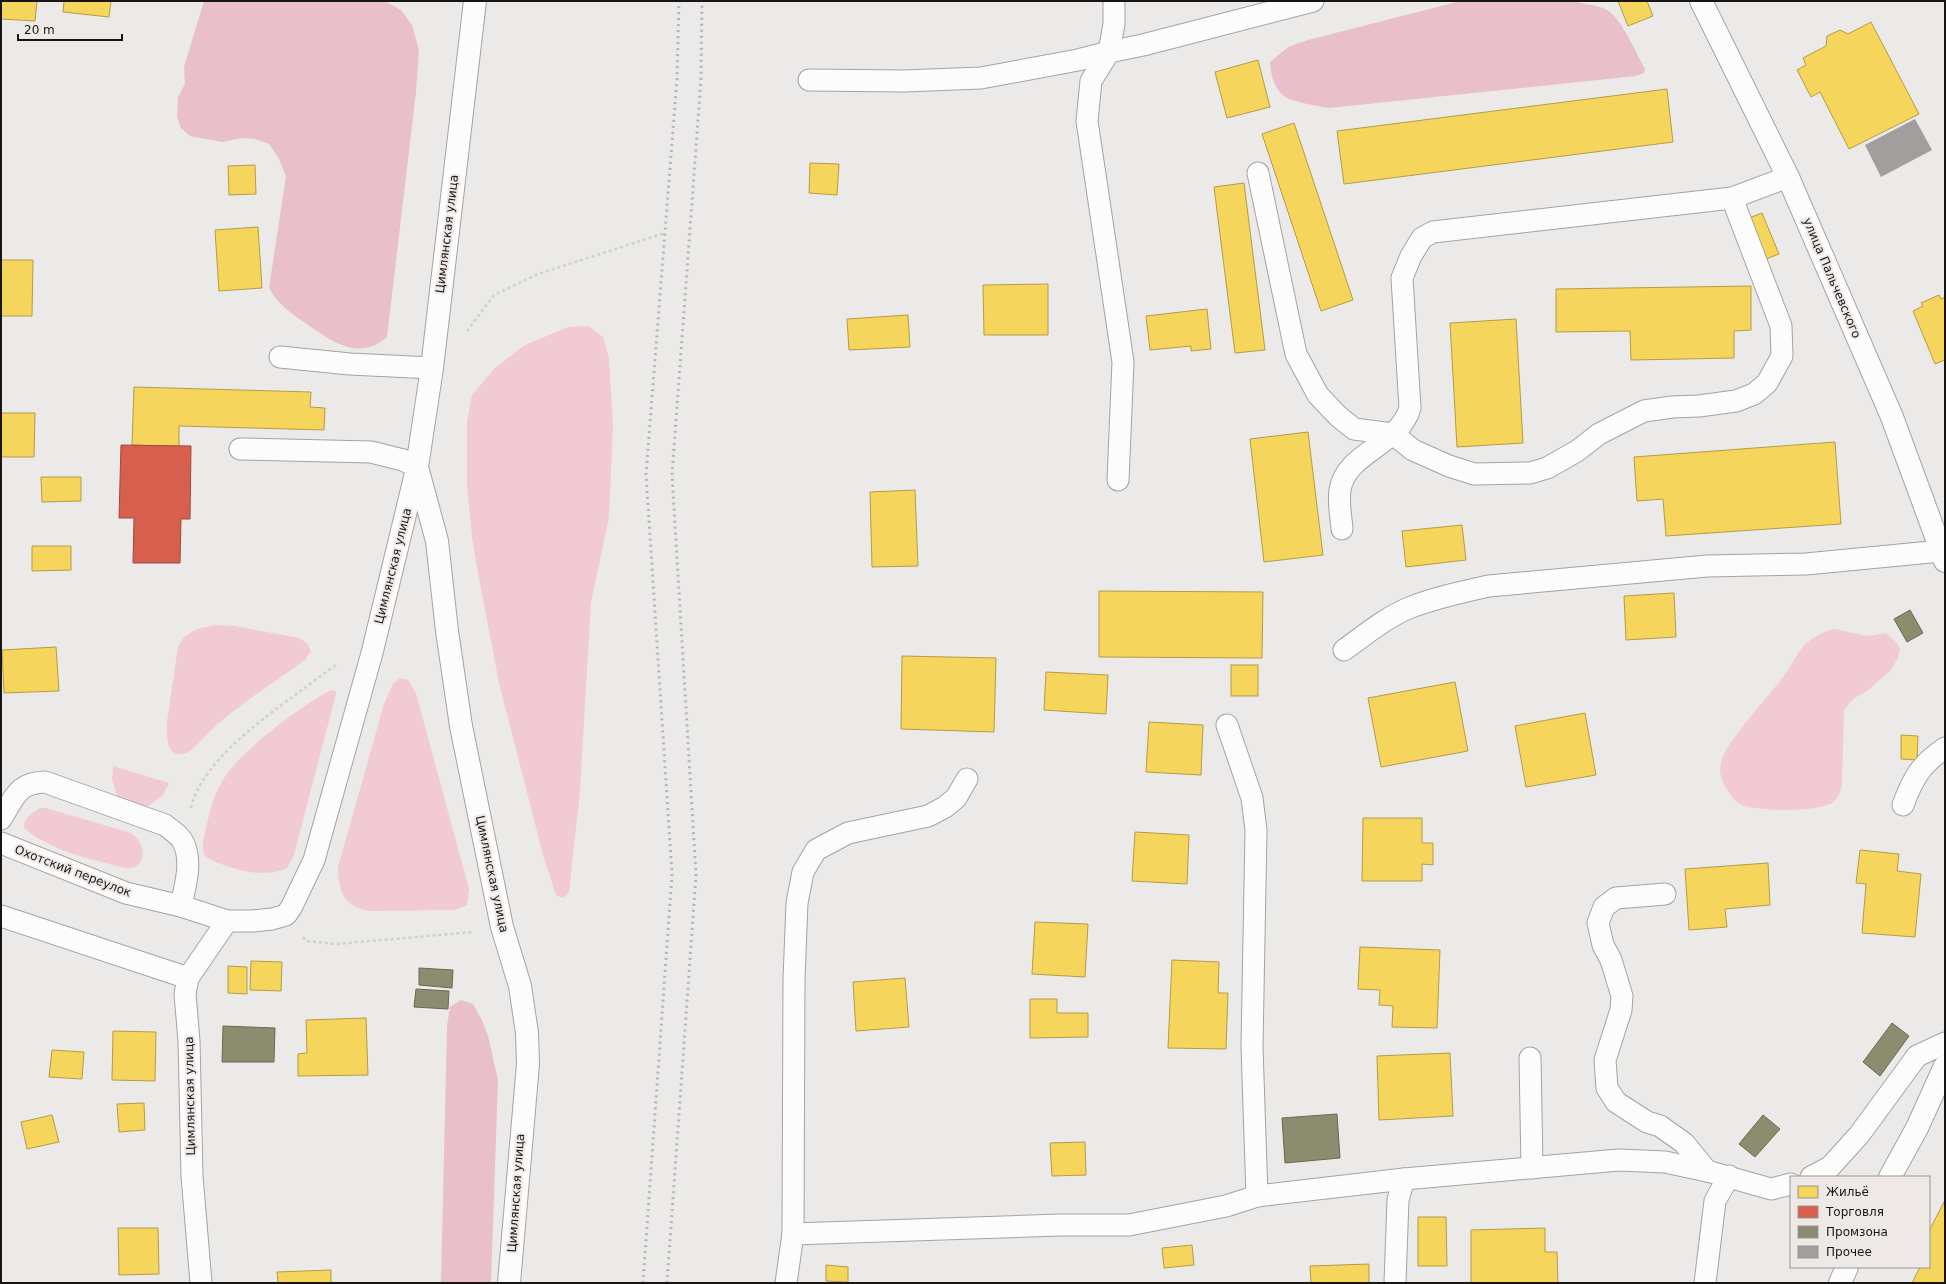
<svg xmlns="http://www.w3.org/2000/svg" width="1946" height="1284" viewBox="0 0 1946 1284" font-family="'DejaVu Sans',sans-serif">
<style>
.green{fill:#f2cad4}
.forest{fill:#e8bfca}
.homes{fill:#f6d55c;stroke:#b39c47}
.shops{fill:#d6604d;stroke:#9d4a3c}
.industry{fill:#8c8c6e;stroke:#696953}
.building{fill:#a19f9e}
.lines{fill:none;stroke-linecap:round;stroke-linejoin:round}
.lane-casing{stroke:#a5a3a2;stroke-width:23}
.street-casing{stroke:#a5a3a2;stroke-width:24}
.path{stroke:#cfcfce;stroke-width:2.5;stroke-dasharray:3 3;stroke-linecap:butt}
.lane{stroke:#fcfcfc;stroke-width:21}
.street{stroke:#fcfcfc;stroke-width:22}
.rail{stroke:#b5b4b4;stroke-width:3;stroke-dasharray:2 4;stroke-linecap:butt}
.labels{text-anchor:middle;stroke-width:4;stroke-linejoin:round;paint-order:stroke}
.street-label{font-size:12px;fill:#181615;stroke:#eee9e6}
</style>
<rect width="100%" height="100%" fill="#eceae8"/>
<!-- green -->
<g class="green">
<path d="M589,326L603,337L609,358L613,425L609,517L591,603L580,791L569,892L563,898L556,895L543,855L499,683L478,573L472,537L467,484V422L472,395L494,369L523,346L568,327Z"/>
<path d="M215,625L235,626L299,638L307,643L311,651L305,660C275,682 233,708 207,734C199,742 190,756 178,754C165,753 167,731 167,722L178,646C189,629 197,629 215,625Z"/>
<path d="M1834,629L1868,636L1886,633L1896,642L1900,648L1898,658L1891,670L1867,691L1853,699L1844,710L1842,785C1841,791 1838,799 1832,803C1816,812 1757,812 1740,804C1732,800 1720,780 1720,771C1720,768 1721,763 1722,759C1728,741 1763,702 1776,686C1799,660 1795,640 1834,629Z"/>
<path d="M399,678L408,680L416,693L469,889L467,905L455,910L371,911C344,908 338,891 338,867L384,704L393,684Z"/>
<path d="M331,690L336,691V694L294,855L287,868C272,876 248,873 233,868C200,857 199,858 207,824C211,805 217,786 229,771C253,742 298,708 331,690Z"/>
<path d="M113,766L169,783L163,795L148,806L134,804L118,798L112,780Z"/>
<path d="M40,808H46L131,833C147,842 148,871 125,868C91,859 52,852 24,828C24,817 31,814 40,808Z"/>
</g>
<!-- forest -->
<g class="forest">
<path d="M204,1H385L401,10L412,25L419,50L416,92L387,337C359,362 331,341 307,324C291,313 278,305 269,288L286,176L278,157L269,144L255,139L241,138L222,142L190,136L181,128L177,117L178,97L185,84L184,67Z"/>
<path d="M1461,1H1574C1585,5 1596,4 1607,10C1622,19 1636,53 1645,69L1644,73L1636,76L1329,108C1319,106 1291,102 1284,96C1273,88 1271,73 1270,62L1288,47L1308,40Z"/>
<path d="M461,1000L473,1004L482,1020L488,1036L498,1080L491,1283H441L447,1026L450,1007Z"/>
</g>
<!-- homes -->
<g class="homes">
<path d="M1,1H37L35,21L1,19Z"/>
<path d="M64,1H111L109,17L63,12Z"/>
<path d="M1618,1H1647L1653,16L1628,26Z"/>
<path d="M1871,22L1919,114L1849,149L1820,92L1811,97L1797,70L1806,65L1803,58L1826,46L1827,36L1840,30L1848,34Z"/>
<path d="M1258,60L1270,107L1227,118L1215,72Z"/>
<path d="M1667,89L1673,142L1344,184L1337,131Z"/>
<path d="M1294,123L1353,300L1321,311L1262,134Z"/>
<path d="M810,163L839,164L837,195L809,193Z"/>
<path d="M255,165L256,194L229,195L228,166Z"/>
<path d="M1244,183L1265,350L1235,353L1214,187Z"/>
<path d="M1762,213L1779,254L1766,259L1749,218Z"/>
<path d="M258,227L262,288L219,291L215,230Z"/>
<path d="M1,260H33L32,316H1Z"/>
<path d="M1048,284V335H984L983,285Z"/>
<path d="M1751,286V330L1734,331V358L1631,360L1630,331L1556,332V289Z"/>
<path d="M1939,295L1941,299L1945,297V360L1935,364L1913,311L1923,306L1921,303Z"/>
<path d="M1207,309L1211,349L1191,351V346L1150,350L1146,316Z"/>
<path d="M908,315L910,347L849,350L847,319Z"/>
<path d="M1516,319L1523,443L1457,447L1450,323Z"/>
<path d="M134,387L311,392L310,407L325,408L324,430L179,426V447L132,445Z"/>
<path d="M1,413H35L34,457H1Z"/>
<path d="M1308,432L1323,555L1264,562L1250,439Z"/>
<path d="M1835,442L1841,524L1666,536L1663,499L1637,501L1634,457Z"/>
<path d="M41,477H81V501L42,502Z"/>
<path d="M915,490L918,566L872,567L870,492Z"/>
<path d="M1462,525L1466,560L1406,567L1402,531Z"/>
<path d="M32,546H71V570L32,571Z"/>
<path d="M1099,591L1263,592L1262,658L1099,657Z"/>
<path d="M1674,593L1676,637L1626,640L1624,596Z"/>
<path d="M56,647L59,691L4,693L2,650Z"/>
<path d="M902,656L996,658L994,732L901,729Z"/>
<rect x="1231" y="665" width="27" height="31"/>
<path d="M1046,672L1108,675L1106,714L1044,710Z"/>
<path d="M1455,682L1468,751L1381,767L1368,698Z"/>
<path d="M1585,713L1596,775L1526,787L1515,726Z"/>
<path d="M1149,722L1203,725L1201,775L1146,772Z"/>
<path d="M1901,735L1918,736L1917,760L1901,759Z"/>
<path d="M1363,818H1422V843H1433V865L1422,864V881H1362Z"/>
<path d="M1135,832L1189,835L1187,884L1132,881Z"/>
<path d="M1860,850L1899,854L1897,871L1921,874L1915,937L1862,933L1866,884L1856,883Z"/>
<path d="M1768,863L1770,905L1725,909L1727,927L1689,930L1685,869Z"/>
<path d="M1035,922L1088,924L1085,977L1032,974Z"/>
<path d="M1360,947L1440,950L1437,1028L1392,1027L1393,1006L1379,1005L1380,990L1358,989Z"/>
<path d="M1172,960L1219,962L1218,993H1228L1226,1049L1168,1048Z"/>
<path d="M251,961L282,962L281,991L250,990Z"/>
<path d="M228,966L247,967V994L228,993Z"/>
<path d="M905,978L909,1027L856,1031L853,982Z"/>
<path d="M1030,999H1057V1013H1088V1037L1030,1038Z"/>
<path d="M366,1018L368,1075L298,1076V1054L307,1053L306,1020Z"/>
<path d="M113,1031L156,1032L155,1081L112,1080Z"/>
<path d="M52,1050L84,1052L82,1079L49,1077Z"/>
<path d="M1450,1053L1453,1116L1379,1120L1377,1056Z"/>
<path d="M144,1103L145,1130L119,1132L117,1104Z"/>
<path d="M52,1115L59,1142L27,1149L21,1122Z"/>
<path d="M1085,1142L1086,1175L1052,1176L1050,1143Z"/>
<path d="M1945,1200V1283H1912L1920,1267H1929V1231Z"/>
<path d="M1418,1217H1446L1447,1266H1418Z"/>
<path d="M118,1228H158L159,1274L119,1275Z"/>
<path d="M1545,1228V1252H1557L1558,1283H1471V1230Z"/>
<path d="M1192,1245L1194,1265L1164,1268L1162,1248Z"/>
<path d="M1369,1264V1283H1311L1310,1266Z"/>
<path d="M826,1265L848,1267V1282L826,1281Z"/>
<path d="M331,1270V1283H278L277,1272Z"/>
</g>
<!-- shops -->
<path class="shops" d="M121,445L191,446L190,519H181L180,563H133L134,518H119Z"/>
<!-- industry -->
<g class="industry">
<path d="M1910,610L1923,633L1907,642L1894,619Z"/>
<path d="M419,968L453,970L452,988L419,985Z"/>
<path d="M416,989L449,991L448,1009L414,1007Z"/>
<path d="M1892,1023L1909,1036L1880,1076L1863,1062Z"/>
<path d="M223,1026L275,1028L274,1062H222Z"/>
<path d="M1337,1114L1340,1158L1285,1163L1282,1118Z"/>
<path d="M1763,1115L1780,1129L1755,1157L1739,1144Z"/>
</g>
<!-- building -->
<path class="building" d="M1915,119L1932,150L1881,177L1865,145Z"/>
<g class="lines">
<defs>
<g id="lane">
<path d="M809,80L904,81L981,78L1078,60L1109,52L1114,24V1"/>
<path d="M1258,173L1296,354L1318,395L1338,416L1354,429L1393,434L1413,450L1449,466L1474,474L1530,473L1547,468L1577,451L1599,434L1644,411L1672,407L1699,406L1736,401L1754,394L1767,383L1782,356L1781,326L1732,198"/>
<path d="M280,357L350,364L432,368"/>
<path d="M1118,480L1123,362L1087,121L1091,81L1109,52L1143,45L1313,1"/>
<path d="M1342,529C1341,516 1338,503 1340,490C1346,452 1399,446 1410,408L1402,278L1411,256L1422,238L1433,232L1732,198L1788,177"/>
<path d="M1344,650C1365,635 1385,618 1409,608C1434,598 1462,592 1489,586L1707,566L1806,564L1941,551"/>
<path d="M1227,725L1252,798L1256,830L1252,1047L1257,1196"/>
<path d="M967,779L956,798L945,807L928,816L848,833L816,850L803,872L797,903L794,979L793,1234L1060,1225H1129L1226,1206L1257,1196L1404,1179L1619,1160L1665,1162L1707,1171L1771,1189L1791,1184"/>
<path d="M1903,805C1913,778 1921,764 1945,748"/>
<path d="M1,819C15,797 17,783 45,782L165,825C171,830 180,835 183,842C193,861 185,886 181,906"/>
<path d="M1,843L126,893L181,906L227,921H253L272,919L286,915L291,908L314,860L372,653L417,467L403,460L371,452L240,449"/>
<path d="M1665,894L1616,898L1604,907L1598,923L1603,945L1611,960L1622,996L1621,1010L1605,1060L1607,1088L1616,1102L1647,1122L1660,1126L1684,1143L1707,1171"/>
<path d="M1,916L188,978"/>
<path d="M1530,1058L1532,1168"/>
<path d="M1811,1177L1830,1167L1859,1135L1917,1056L1945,1043"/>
<path d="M201,1283L192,1176L189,1041L185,994L188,978L227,921"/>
<path d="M786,1283L793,1234"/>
<path d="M1395,1283L1398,1200L1404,1179"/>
<path d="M1705,1283L1715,1201L1729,1176"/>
</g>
<g id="street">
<path d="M475,1L432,368L417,467L437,541L447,631L461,726L502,927L520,986L527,1033L528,1064L509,1283"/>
<path d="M1701,1L1788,177L1892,417L1945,561"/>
<path d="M1890,1177L1917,1128L1945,1066"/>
<path d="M1840,1283L1847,1267"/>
</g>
</defs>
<!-- lane casing -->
<use href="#lane" class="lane-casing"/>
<!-- street casing -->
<use href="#street" class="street-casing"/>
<!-- path -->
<g class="path">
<path d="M467,331L494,295L538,274L665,233"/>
<path d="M191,808C201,763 260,721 295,695C309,685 323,673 338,664"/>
<path d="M303,937L306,941L336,944L474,932"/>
</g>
<!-- lane -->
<use href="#lane" class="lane"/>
<!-- street -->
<use href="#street" class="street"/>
<!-- rail -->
<g class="rail">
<path d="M643,1283L672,874L646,474L677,79L679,1"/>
<path d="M667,1283L696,875L672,475L701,79L702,1"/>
</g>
</g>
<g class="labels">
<!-- street labels -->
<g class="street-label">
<text transform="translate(447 234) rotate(-83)" y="4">Цимлянская улица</text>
<text transform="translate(1832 278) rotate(67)" y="4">улица Пальчевского</text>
<text transform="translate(393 566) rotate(-76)" y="4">Цимлянская улица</text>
<text transform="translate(73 871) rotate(21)" y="4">Охотский переулок</text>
<text transform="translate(492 874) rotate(78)" y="4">Цимлянская улица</text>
<text transform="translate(190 1096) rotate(-91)" y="4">Цимлянская улица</text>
<text transform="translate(516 1193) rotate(-86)" y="4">Цимлянская улица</text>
</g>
</g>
<!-- border -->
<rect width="1946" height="1284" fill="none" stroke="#181615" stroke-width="4"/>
<!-- legend -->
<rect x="1790" y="1176" width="140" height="92" fill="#eee9e6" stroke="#989592"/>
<rect x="1798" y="1186" width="20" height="12" fill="#f6d55c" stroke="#989592"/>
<text x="1826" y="1196" font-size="12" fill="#181615">Жильё</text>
<rect x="1798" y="1206" width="20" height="12" fill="#d6604d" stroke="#989592"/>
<text x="1826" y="1216" font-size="12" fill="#181615">Торговля</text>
<rect x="1798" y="1226" width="20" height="12" fill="#8c8c6e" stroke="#989592"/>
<text x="1826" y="1236" font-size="12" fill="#181615">Промзона</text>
<rect x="1798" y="1246" width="20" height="12" fill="#a19f9e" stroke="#989592"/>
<text x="1826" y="1256" font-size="12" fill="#181615">Прочее</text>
<!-- scale -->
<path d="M18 34v6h104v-6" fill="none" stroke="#181615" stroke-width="2"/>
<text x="24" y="34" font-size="12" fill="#181615" stroke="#eee9e6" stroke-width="3" paint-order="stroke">20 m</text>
</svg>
